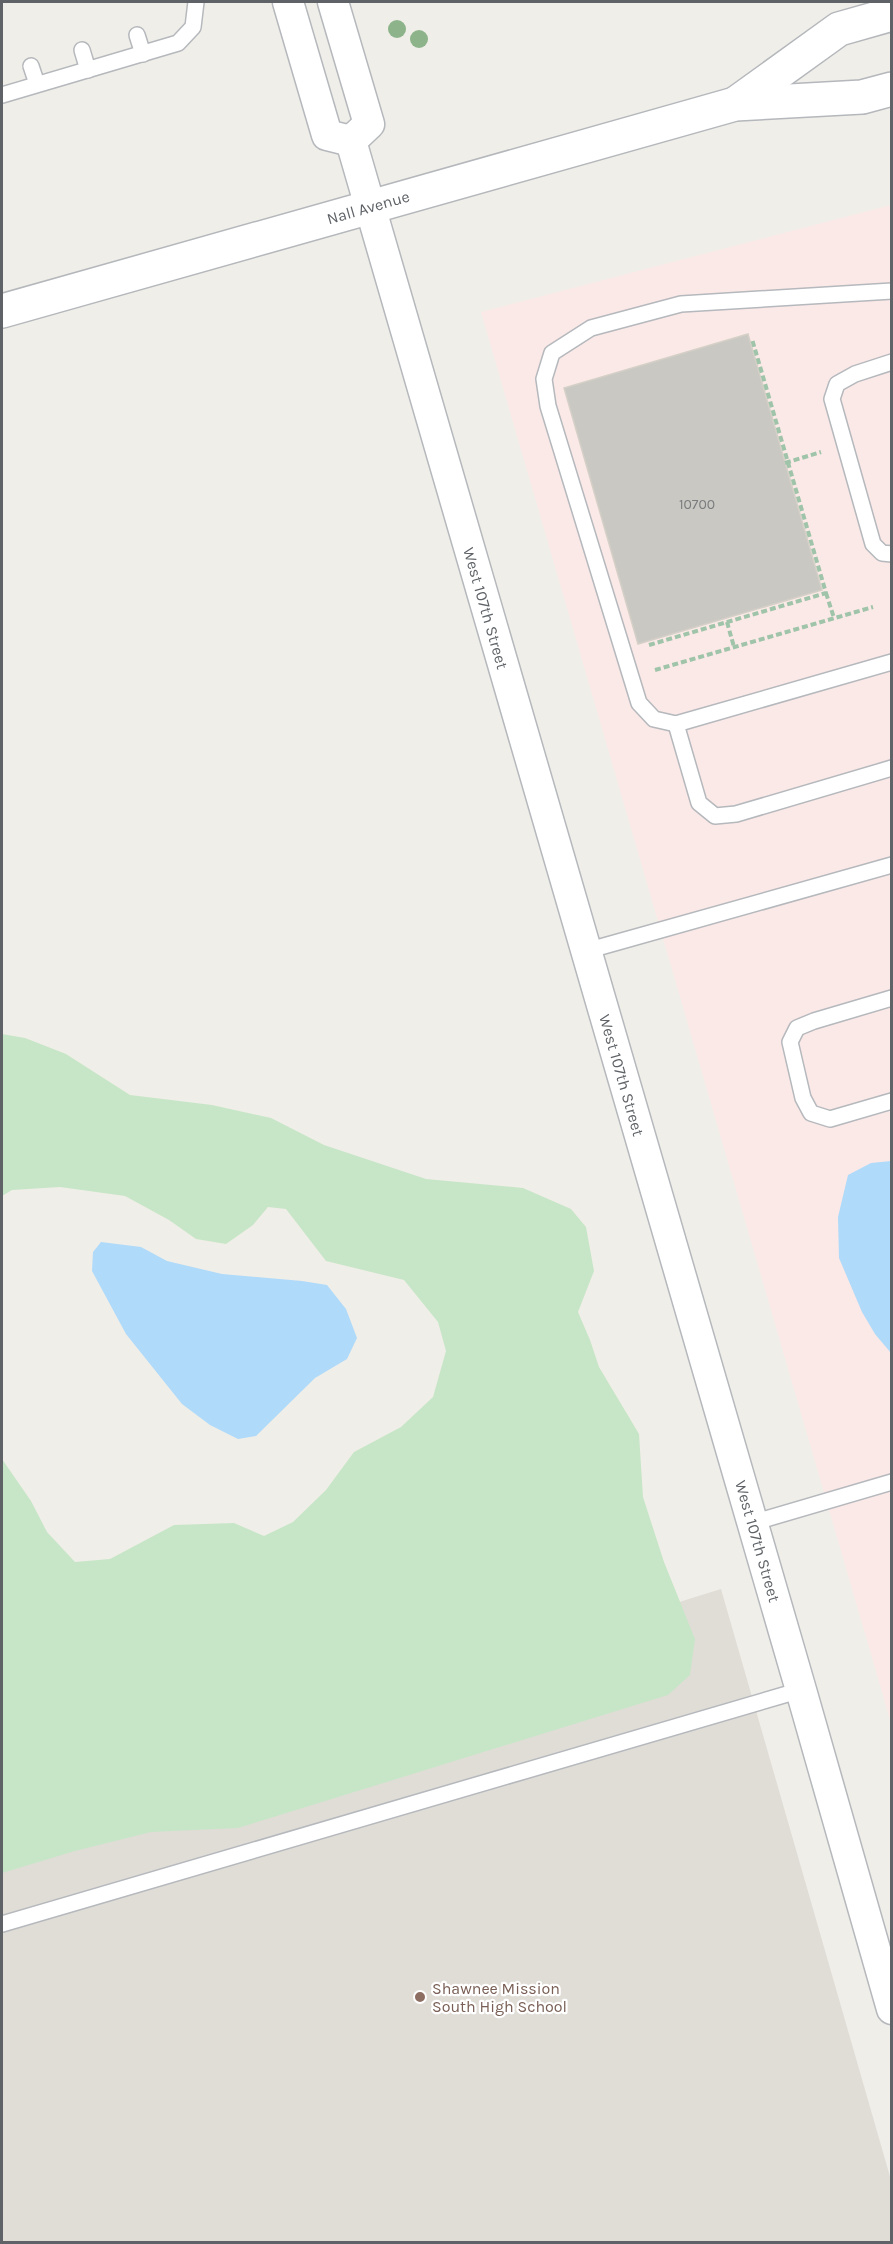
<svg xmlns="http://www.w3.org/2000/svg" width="893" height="2244" viewBox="0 0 893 2244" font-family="Karla,sans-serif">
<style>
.education{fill:#e0ddd7}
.medical{fill:#fbe9e7}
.green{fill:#c7e6c7}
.water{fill:#afdafa}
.building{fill:#c9c8c3;stroke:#d5d0c7;stroke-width:1.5}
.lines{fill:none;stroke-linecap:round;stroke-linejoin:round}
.lane-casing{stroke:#b5b8bc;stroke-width:18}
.street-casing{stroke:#b5b8bc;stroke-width:33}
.secondary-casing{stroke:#b4b7bb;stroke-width:36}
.path{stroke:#9fc4a9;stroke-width:4;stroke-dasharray:6 3;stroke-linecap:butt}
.lane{stroke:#fff;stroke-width:15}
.street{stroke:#fff;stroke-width:30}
.secondary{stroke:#fff;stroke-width:33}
.tree{fill:#8cb38a}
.education-dot{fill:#8d6e63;stroke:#fff;stroke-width:2}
.labels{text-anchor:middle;stroke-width:4.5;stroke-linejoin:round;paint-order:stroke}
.number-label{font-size:14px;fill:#7a7c7e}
.street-label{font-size:16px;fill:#5f6367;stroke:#fff}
.education-label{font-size:16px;fill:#785e54;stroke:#fff;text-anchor:start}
</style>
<rect width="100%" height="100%" fill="#f0eee8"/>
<!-- education -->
<path class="education" d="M721,1589L891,2180V2242H2V1813Z"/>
<!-- medical -->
<path class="medical" d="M891,205V1723L481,312Z"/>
<!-- green -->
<path class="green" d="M2,1034L25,1038L66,1054L130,1095L212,1105L271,1118L324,1145L426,1179L523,1188L571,1209L586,1227L594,1271L578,1312L590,1340L599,1367L639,1434L643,1497L664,1562L695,1639L690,1675L668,1695L238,1828L151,1832L75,1851L2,1873V1459L31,1501L47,1532L75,1562L110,1559L174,1525L234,1523L264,1536L293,1522L326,1490L354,1452L401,1427L433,1397L446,1351L438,1322L404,1280L326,1261L286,1209L268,1207L253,1225L226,1244L196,1239L169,1220L125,1196L60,1187L12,1190L2,1196Z"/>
<!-- water -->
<g class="water">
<path d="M891,1161H892L891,1353L875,1334L862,1312L839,1258L838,1217L848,1175L871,1163Z"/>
<path d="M101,1242L141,1247L167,1261L222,1274L302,1281L327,1285L346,1309L357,1338L347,1359L315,1378L256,1436L238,1439L210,1425L182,1404L126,1334L92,1271L93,1252Z"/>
</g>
<!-- building -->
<path class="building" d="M748,334L822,590L638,644L564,388Z"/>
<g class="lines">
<defs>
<g id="lane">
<path d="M137,35L143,54"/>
<path d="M82,50L88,70"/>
<path d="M31,66L37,84"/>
<path d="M2,95L178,43L193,27L196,2"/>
<path d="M892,291L681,304L591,328L552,353L544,379L548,406L639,703L654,719L676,724L892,662"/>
<path d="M892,362L855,374L837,384L832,399L873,544L882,553L892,554"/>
<path d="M676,724L699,803L715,816L736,814L892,768"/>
<path d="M586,951L892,865"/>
<path d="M892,998L814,1021L797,1028L790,1042L803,1098L811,1113L830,1119L892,1101"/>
<path d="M752,1523L892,1482"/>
<path d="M2,1924L801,1690"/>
</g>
<g id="street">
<path d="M288,2L327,135L351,141"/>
<path d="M333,2L369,124L351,141"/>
<path d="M351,141L801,1690L892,2009"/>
</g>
<g id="secondary">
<path d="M735,104L839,29L892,14"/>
<path d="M2,311L735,104L862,97L892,89"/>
</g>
</defs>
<!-- lane casing -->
<use href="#lane" class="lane-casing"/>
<!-- street casing -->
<use href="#street" class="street-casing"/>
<!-- secondary casing -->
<use href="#secondary" class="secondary-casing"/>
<!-- path -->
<g class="path">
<path d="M785,463L821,452"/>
<path d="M826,593L834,618"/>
<path d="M727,622L734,647"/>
<path d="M649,645L826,593L752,339"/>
<path d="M655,670L873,607"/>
</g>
<!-- lane -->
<use href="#lane" class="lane"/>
<!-- street -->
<use href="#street" class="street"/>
<!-- secondary -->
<use href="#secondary" class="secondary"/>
</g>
<!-- trees -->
<g class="tree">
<circle cx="397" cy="29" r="9"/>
<circle cx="419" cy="39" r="9"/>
</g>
<!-- markers -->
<circle class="education-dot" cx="420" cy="1997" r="6"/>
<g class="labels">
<!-- number labels -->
<g class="number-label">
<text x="697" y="509">10700</text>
</g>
<!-- street labels -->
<g class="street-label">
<text transform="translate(368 207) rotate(-16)" y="6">Nall Avenue</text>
<text transform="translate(486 608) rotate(74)" y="6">West 107th Street</text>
<text transform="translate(622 1075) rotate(74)" y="6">West 107th Street</text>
<text transform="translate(758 1541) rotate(74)" y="6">West 107th Street</text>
</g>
<!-- education labels -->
<g class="education-label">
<text x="432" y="1994">Shawnee Mission<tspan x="432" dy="18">South High School</tspan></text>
</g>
</g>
<!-- border -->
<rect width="893" height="2244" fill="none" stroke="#5f6367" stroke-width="6"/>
</svg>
